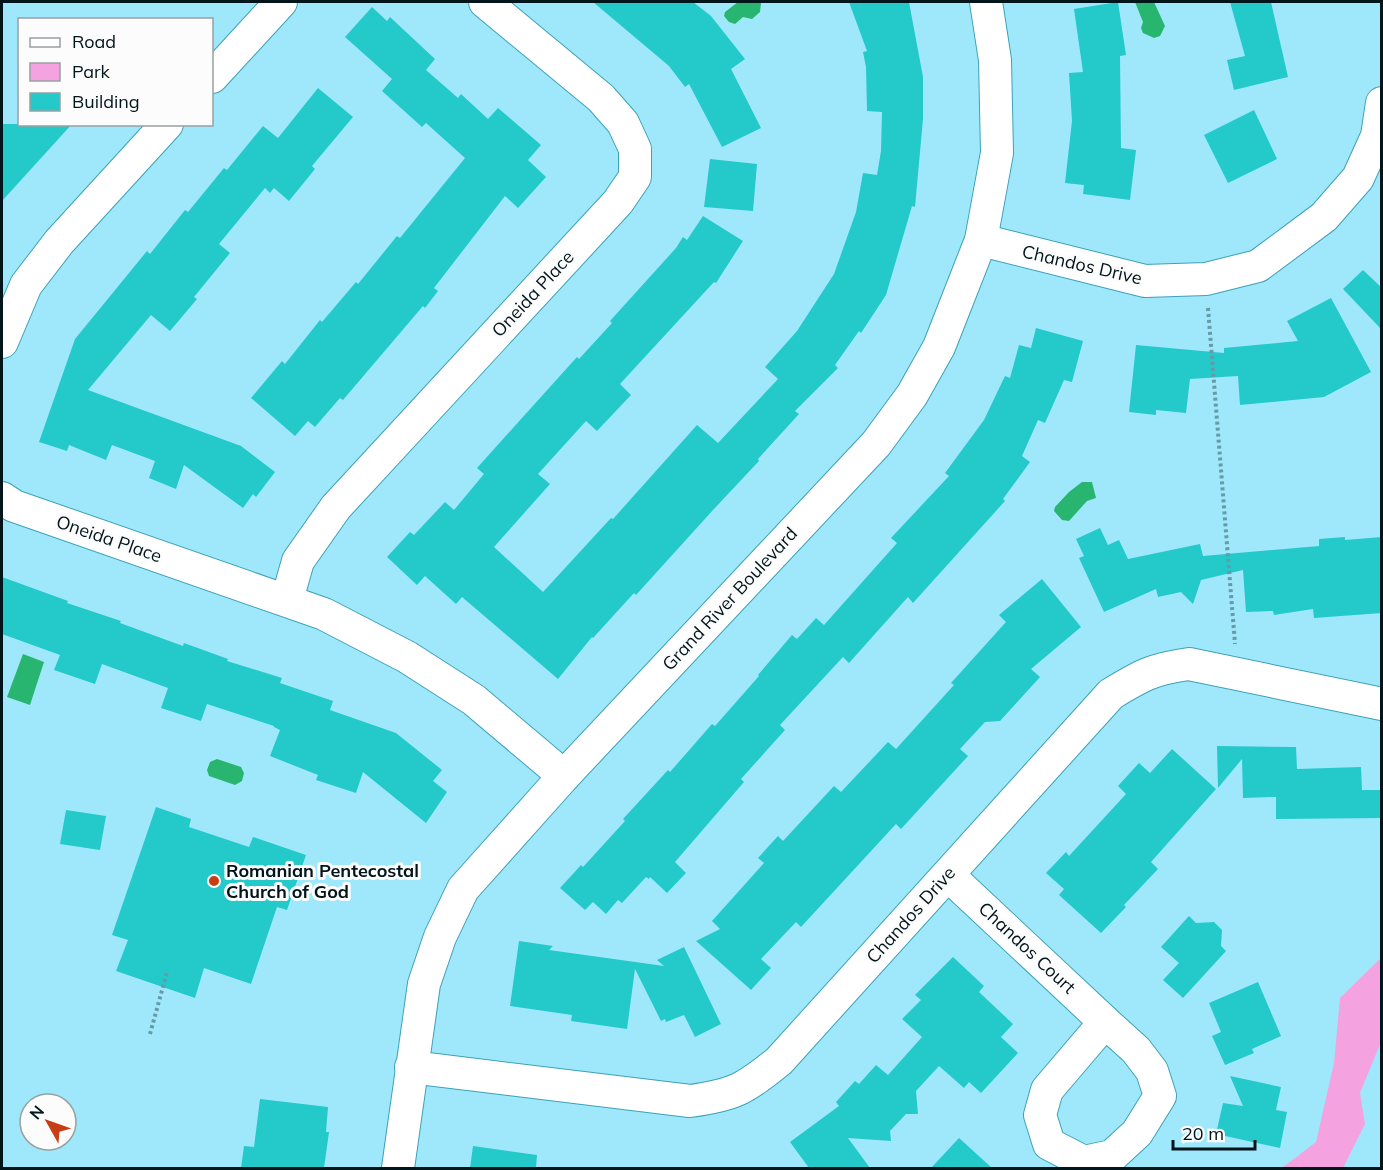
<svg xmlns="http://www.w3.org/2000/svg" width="1383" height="1170" viewBox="0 0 1383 1170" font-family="Mulish,sans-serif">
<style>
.green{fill:#f5a2e0}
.water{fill:#28b570}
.building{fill:#24c9ca}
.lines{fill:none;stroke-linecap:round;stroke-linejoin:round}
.street-casing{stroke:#3da1b8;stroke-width:34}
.path{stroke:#659ba9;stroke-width:4;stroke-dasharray:3 3;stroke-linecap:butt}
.street{stroke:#fff;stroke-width:32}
.poi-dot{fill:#c73e14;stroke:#fcfcfc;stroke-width:2}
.labels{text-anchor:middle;stroke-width:6;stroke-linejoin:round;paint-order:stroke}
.street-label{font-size:18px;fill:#02151a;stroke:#fcfcfc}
.poi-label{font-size:18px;font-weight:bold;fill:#02151a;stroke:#fcfcfc;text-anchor:start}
</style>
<rect width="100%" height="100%" fill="#9fe8fc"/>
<!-- green -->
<path class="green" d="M1381,958V1042L1360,1093L1365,1124L1343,1168H1282L1316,1142L1334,1063L1340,998Z"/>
<!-- water -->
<g class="water">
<path d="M738,2H759L761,3L760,12L752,19L743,17L735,24L729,22L724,16L725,12Z"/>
<path d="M1135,2H1154L1165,26L1160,36L1154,38L1143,33L1141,28L1143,22Z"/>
<path d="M1082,482H1092L1096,498L1087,501L1069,521L1062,520L1054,511L1055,507L1069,492Z"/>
<path d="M23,654L44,662L30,705L7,697Z"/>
<path d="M217,759L241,767L244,773L242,781L235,785L209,776L207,770L210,762Z"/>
</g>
<!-- building -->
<g class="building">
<path d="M593,2H693L711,16L745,59L731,69L761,128L722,147L689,84L685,87L669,66Z"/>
<path d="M849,2H909L923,77V119L915,207L912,206L886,295L861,333L859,331L835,365L838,368L795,411L799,414L758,459L759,461L713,510L636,595L634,593L593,638L592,637L558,679L462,597L456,604L425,576L417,585L387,557L410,532L414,535L445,502L454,510L484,474L477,468L577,357L579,359L612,323L610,321L676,248L683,237L687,240L703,216L743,241L716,283L714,282L620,384L631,395L597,431L586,421L538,474L550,484L494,547L543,592L611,518L613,519L697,425L718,443L778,379L765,367L797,331L834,274L856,212L863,173L877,175L881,151L882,112L867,111L866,67L863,52L867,51Z"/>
<path d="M1118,2L1126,55L1120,56L1121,148L1136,150L1130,200L1083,194L1084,185L1065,183L1072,121L1069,73L1083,72L1074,9Z"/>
<path d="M1230,2H1271L1288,77L1234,90L1227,60L1245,56Z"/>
<path d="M372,7L387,21L390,17L435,59L426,70L458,98L461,94L488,119L498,108L541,145L528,160L546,177L518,208L505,196L434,288L438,291L425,308L423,306L343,400L340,398L315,427L308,421L295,436L251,398L282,361L285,364L320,320L322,322L356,282L358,284L397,236L400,238L465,158L426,123L422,127L382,91L392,79L345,37Z"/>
<path d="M318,88L353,117L312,166L315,169L289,201L274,188L270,193L265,188L219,244L230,253L194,297L197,299L170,331L151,315L88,390L241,446L275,472L256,497L253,494L243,508L184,465L176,489L149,478L155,461L112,445L106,460L69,445L67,451L39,442L75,339L147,251L150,254L185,210L188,212L224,168L227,170L263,126L278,138Z"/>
<path d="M1254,110L1277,159L1228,183L1204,135Z"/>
<path d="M2,124H72L2,201Z"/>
<path d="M710,159L757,164L753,211L704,207Z"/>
<path d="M1363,270L1382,288V330L1343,289Z"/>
<path d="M1331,298L1371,372L1324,397L1240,405L1238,376L1190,379L1186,413L1156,410V415L1129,412L1136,345L1224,353V348L1298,341L1287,321Z"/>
<path d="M1036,328L1083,341L1072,382L1064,380L1045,423L1038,420L1022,456L1030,462L1003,499L1005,501L913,603L908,597L849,663L843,657L780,725L785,730L741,779L744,782L675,862L686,873L667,893L650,877L649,879L646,877L622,903L618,900L606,914L593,902L585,910L560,888L581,865L583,867L625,821L623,819L668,770L670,772L712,724L715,726L759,676L758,675L792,635L797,639L816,618L824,625L897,543L891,538L949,476L945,473L984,420L1005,376L1010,378L1019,345L1031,348Z"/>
<path d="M1100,528L1108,545L1119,540L1128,559L1200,544L1203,556L1319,546V539L1345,537V540L1382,537V613L1314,618L1313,609L1274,615L1273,611L1246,612L1243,570L1201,580L1193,604L1181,592L1158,597L1156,589L1104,612L1079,558L1084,556L1076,539Z"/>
<path d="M2,577L68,601L67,603L121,621L120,623L183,646L184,643L228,659L227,661L282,678L280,683L333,701L330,710L396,733L442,770L433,781L447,792L426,823L363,772L356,793L316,780L318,775L270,756L280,730L274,727V726L207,704L201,721L161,708L168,688L102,664L95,684L54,670L60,655L2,634Z"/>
<path d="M1042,579L1081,627L1031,669L1040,677L1000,721L985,722L960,749L968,756L901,829L896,824L801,927L796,922L761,959L771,968L751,990L696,941L720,929L712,921L764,863L758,858L778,836L783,841L834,786L841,792L888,742L896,749L954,685L951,683L1006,622L999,615Z"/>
<path d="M1217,746L1296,747L1297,769L1361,767L1362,790H1382V818L1276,819V797L1243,798L1242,759L1218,788Z"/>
<path d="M1172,749L1216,789L1151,862L1158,869L1124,905L1126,907L1101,933L1059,895L1064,889L1046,873L1066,852L1069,856L1126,794L1118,786L1139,763L1150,773Z"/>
<path d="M156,807L191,819L189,827L249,847L253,837L306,855L287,910L277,907L251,984L204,968L195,998L116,971L128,940L112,935Z"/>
<path d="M66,810L106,816L100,850L60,844Z"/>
<path d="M1189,916L1196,923L1214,922L1222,930L1221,946L1226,951L1183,998L1163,980L1179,963L1161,947Z"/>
<path d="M519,941L553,946L549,950L664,966L657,960L684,947L721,1024L695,1037L684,1015L666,1022L665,1019L661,1021L635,969L627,1029L571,1021L572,1015L510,1006Z"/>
<path d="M953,957L984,986L979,992L1013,1024L1001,1037L1018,1053L981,1093L969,1082L964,1088L939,1066L916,1091L918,1114H906L890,1131L891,1141L848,1138L870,1168H809L790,1142L839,1106L836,1102L855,1081L859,1084L876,1065L888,1075L922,1037L902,1019L921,1000L915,995Z"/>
<path d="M1258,982L1281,1036L1252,1049L1254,1053L1225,1065L1212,1036L1221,1032L1209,1003Z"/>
<path d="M1230,1076L1281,1087L1276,1110L1287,1112L1280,1148L1216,1134L1223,1103L1243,1106Z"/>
<path d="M260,1099L328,1107L326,1132H329L324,1168H241L244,1146L254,1147Z"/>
<path d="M959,1138L992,1168H931Z"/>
<path d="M473,1146L537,1155L536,1168H470Z"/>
</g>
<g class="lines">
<defs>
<g id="street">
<path d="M212,77L281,2"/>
<path d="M981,240L1145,281L1206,279L1258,266L1324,217L1358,178L1377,136L1382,103"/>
<path d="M2,342L26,285L59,242L167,124"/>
<path d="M2,498L14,506L324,614L407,657L474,700L564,776"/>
<path d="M287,600L298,561L336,507L618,202L635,177V149L623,123L601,98L485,2"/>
<path d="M948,875L1105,1022"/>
<path d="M1105,1022L1136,1050L1152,1071L1160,1096L1137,1133L1112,1156L1084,1162L1049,1144L1040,1115L1047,1090Z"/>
<path d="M411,1067L690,1101C734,1095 745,1089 779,1061L1111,694C1142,675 1153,669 1189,664L1382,704"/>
<path d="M398,1168L424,984L440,937L463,889L564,776L876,444L912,395L939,347L981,240L997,153L995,60L986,2"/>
</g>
</defs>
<!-- street casing -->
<use href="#street" class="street-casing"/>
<!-- path -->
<g class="path">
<path d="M1208,308L1235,644"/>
<path d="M150,1034L167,972"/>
</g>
<!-- street -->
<use href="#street" class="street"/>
</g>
<!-- markers -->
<circle class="poi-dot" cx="214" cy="881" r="6"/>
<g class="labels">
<!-- street labels -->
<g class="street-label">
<text transform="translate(1082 265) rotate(13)" y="6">Chandos Drive</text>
<text transform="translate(533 294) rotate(-47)" y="6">Oneida Place</text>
<text transform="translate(109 539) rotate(19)" y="6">Oneida Place</text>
<text transform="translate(730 599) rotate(-47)" y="6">Grand River Boulevard</text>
<text transform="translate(911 915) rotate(-48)" y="6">Chandos Drive</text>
<text transform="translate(1027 948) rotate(43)" y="6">Chandos Court</text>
</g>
<!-- poi labels -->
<g class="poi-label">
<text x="226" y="877">Romanian Pentecostal<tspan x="226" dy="21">Church of God</tspan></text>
</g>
</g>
<!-- border -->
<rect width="1383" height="1170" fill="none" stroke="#02151a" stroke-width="6"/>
<!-- legend -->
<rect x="18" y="18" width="195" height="108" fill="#fcfcfc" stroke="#98a0a2" stroke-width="1.5"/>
<rect x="30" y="38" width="30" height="9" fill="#ffffff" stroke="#98a0a2" stroke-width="1.5"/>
<text x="72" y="48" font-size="18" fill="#02151a">Road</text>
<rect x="30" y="63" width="30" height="18" fill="#f5a2e0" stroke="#98a0a2" stroke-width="1.5"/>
<text x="72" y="78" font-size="18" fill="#02151a">Park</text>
<rect x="30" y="93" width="30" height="18" fill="#24c9ca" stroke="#98a0a2" stroke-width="1.5"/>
<text x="72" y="108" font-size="18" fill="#02151a">Building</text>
<!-- north arrow -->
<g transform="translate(48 1122) rotate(310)"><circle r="28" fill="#fcfcfc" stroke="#98a0a2" stroke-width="1.5"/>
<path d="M0-4.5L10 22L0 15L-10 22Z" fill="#c73e14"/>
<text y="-9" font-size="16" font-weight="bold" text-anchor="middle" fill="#02151a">N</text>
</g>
<!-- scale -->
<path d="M1173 1140v9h82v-9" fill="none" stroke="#02151a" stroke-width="3"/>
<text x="1182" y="1140" font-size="18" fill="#02151a" stroke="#fcfcfc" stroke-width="4.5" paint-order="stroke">20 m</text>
</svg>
